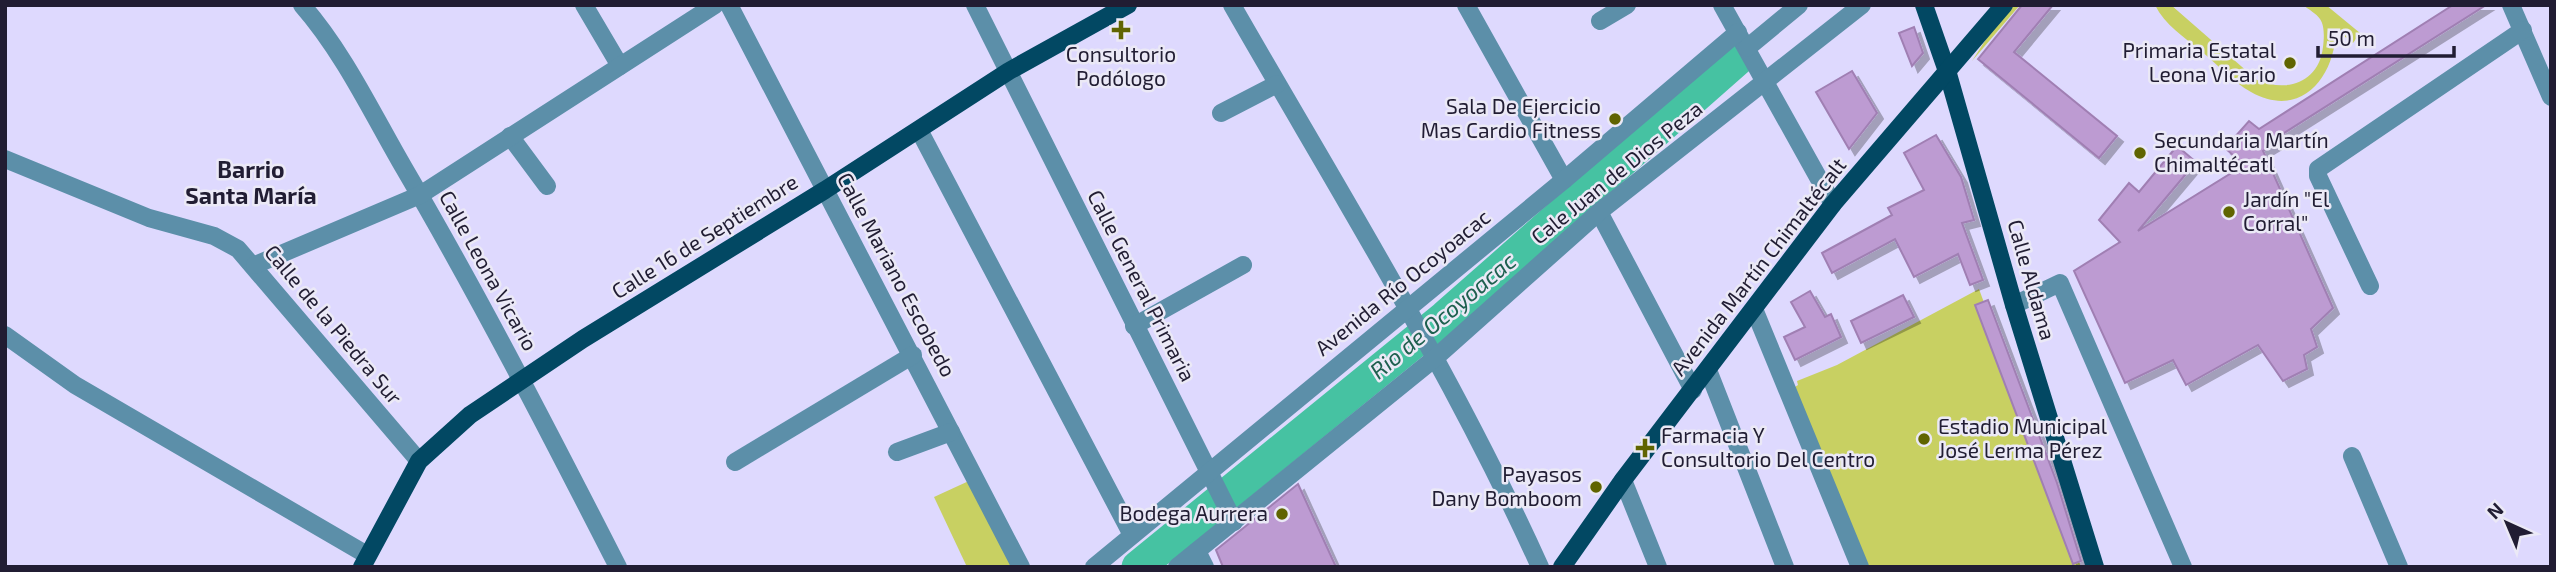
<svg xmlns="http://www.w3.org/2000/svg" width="2556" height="572" viewBox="0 0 2556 572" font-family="'Exo 2',sans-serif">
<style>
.green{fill:#c8d062}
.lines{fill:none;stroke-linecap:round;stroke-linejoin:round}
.river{stroke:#46c2a2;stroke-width:33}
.building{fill:#bd9bd2;stroke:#a07fb3;stroke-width:2;filter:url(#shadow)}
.minor{stroke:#5c8fa9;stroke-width:18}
.major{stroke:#024863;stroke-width:18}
.poi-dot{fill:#606400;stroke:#ebe9f6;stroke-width:2.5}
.labels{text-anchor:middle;stroke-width:5;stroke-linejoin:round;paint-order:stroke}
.poi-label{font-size:21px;fill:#211d33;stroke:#ebe9f6;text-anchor:end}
.street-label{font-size:21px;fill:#211d33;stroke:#ebe9f6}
.neighbourhood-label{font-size:23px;font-weight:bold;fill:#211d33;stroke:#ebe9f6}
.water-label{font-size:23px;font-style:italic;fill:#1e604f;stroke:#ebe9f6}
</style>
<defs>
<filter id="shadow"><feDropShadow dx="6" dy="6" stdDeviation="0" flood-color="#0004"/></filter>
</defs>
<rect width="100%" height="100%" fill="#ded9fe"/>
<!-- green -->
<g class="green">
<path d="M2008,5H2020L1972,61Z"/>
<path d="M2155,5H2171L2257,80C2288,93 2319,82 2323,47C2324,39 2325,26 2320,19C2317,14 2308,9 2303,5H2326L2360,33L2353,43L2336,30C2335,77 2301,120 2251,92C2233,82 2217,64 2201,51C2184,37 2165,25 2155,5Z"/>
<path d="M1979,289L2081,567H1866L1792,389L1798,385L1797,381L1837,365Z"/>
<path d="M971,480L1016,567H967L934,497Z"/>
</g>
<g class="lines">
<!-- river -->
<path class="river" d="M1138,567L1445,317L1741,56"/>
</g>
<!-- building -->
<g class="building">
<path d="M2022,5H2053L2014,52L2117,136L2099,158L1978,59Z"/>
<path d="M2453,5H2486L2273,140L2276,143L2263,151L2333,308L2311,329L2317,347L2304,355L2307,369L2283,381L2258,345L2186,385L2173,360L2125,383L2074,271L2120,242L2099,220L2129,183L2139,192L2177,146L2196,162L2138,231L2244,165L2225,148L2249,121L2259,129Z"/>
<path d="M1914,27L1923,53L1912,66L1899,33Z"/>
<path d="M1852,71L1877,113L1849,149L1816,92Z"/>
<path d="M1936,135L1961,177L1974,220L1962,223L1983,280L1970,285L1958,254L1914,277L1895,239L1832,273L1822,253L1892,215L1888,208L1924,190L1904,153Z"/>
<path d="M1810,291L1825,317L1831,314L1841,337L1795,360L1784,337L1805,327L1791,302Z"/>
<path d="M1903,295L1914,317L1861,343L1851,321Z"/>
<path d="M1988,300L2057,483L2081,561L2073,564L1975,305Z"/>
<path d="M1298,484L1336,567H1223L1216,550Z"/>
</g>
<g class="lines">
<!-- minor -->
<g class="minor">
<path d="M302,5C344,53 372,113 404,168C480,298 549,432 618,567"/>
<path d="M584,5L620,66"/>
<path d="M729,5L1021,567"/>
<path d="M975,5L1234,522"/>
<path d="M1232,5C1338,190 1452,372 1540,567"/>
<path d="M1466,5L1564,180"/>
<path d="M1722,5L1833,204"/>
<path d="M2511,5L2551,97"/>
<path d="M1600,21L1627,5"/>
<path d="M1747,48L1799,5"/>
<path d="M1221,113L1277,84"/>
<path d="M919,130L1132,535"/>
<path d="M510,136L547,186"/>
<path d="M5,159L149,218L214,236L238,249L419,461"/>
<path d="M1599,212L1693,390"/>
<path d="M255,265L420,195L715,5"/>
<path d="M2370,286L2318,176V169L2523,30"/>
<path d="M2014,305L2060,283L2183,567"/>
<path d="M1754,309L1860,567"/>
<path d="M1134,326L1243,265"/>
<path d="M5,335L75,385L367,555"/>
<path d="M1708,370L1785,567"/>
<path d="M897,452L951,432"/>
<path d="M2352,456L2399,567"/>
<path d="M735,462L913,355"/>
<path d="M1623,480L1658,567"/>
<path d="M1197,551L1205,567"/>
<path d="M1094,567L1564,180L1738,32"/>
<path d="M1177,567L1435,358L1599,212L1862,5"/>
</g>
<!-- major -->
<g class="major">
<path d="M1924,5L1948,74L2014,305L2095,567"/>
<path d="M362,567L419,461L470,415L583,339L825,190L1009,71L1128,5"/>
<path d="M1562,567L1623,480L1833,204L2004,5"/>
</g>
</g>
<!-- markers -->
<g class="poi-dot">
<path d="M1117.5 19.5h7v7h7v7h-7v7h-7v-7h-7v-7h7z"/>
<circle cx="2290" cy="63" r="7"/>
<circle cx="1615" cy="119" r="7"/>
<circle cx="2140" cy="153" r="7"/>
<circle cx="2229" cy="212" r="7"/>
<circle cx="1924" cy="439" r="7"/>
<path d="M1641.5 437.5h7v7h7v7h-7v7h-7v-7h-7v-7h7z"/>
<circle cx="1596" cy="487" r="7"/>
<circle cx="1282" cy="514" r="7"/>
</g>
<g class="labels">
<!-- poi labels -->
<g class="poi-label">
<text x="2276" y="58">Primaria Estatal<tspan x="2276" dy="24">Leona Vicario</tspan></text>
<text x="1121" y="62" text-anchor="middle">Consultorio<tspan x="1121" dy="24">Podólogo</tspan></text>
<text x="1601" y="114">Sala De Ejercicio<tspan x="1601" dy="24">Mas Cardio Fitness</tspan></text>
<text x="2154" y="148" text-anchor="start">Secundaria Martín<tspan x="2154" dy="24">Chimaltécatl</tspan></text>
<text x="2243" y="207" text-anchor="start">Jardín "El<tspan x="2243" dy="24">Corral"</tspan></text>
<text x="1938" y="434" text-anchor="start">Estadio Municipal<tspan x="1938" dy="24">José Lerma Pérez</tspan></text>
<text x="1661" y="443" text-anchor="start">Farmacia Y<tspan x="1661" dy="24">Consultorio Del Centro</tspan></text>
<text x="1582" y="482">Payasos<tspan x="1582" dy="24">Dany Bomboom</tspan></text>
<text x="1268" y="521">Bodega Aurrera</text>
</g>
<!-- street labels -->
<g class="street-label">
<text transform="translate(1617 173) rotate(-39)" y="7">Cale Juan de Dios Peza</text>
<text transform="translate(705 237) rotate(-32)" y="7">Calle 16 de Septiembre</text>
<text transform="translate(1759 267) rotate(-52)" y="7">Avenida Martín Chimaltécalt</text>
<text transform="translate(488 271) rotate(61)" y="7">Calle Leona Vicario</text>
<text transform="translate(896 275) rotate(62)" y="7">Calle Mariano Escobedo</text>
<text transform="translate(2031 280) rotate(74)" y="7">Calle Aldama</text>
<text transform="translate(1403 283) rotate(-39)" y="7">Avenida Río Ocoyoacac</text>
<text transform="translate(1141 286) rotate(63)" y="7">Calle General Primaria</text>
<text transform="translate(333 325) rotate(50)" y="7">Calle de la Piedra Sur</text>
</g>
<!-- neighbourhood labels -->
<g class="neighbourhood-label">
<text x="251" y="178">Barrio<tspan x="251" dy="26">Santa María</tspan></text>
</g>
<!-- water labels -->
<g class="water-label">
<text transform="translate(1443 316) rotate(-40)" y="8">Rio de Ocoyoacac</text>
</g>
</g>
<!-- border -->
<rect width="2556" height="572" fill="none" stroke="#211d33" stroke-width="14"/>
<!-- north arrow -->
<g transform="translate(2507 523) rotate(316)" stroke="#ebe9f6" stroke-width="5" paint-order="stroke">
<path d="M0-5L12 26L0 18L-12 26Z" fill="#211d33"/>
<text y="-10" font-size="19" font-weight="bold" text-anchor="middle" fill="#211d33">N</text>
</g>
<!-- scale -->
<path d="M2318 46v10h136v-10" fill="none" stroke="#211d33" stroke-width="3.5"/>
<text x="2328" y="46" font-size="21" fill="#211d33" stroke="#ebe9f6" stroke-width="5" paint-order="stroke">50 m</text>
</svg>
